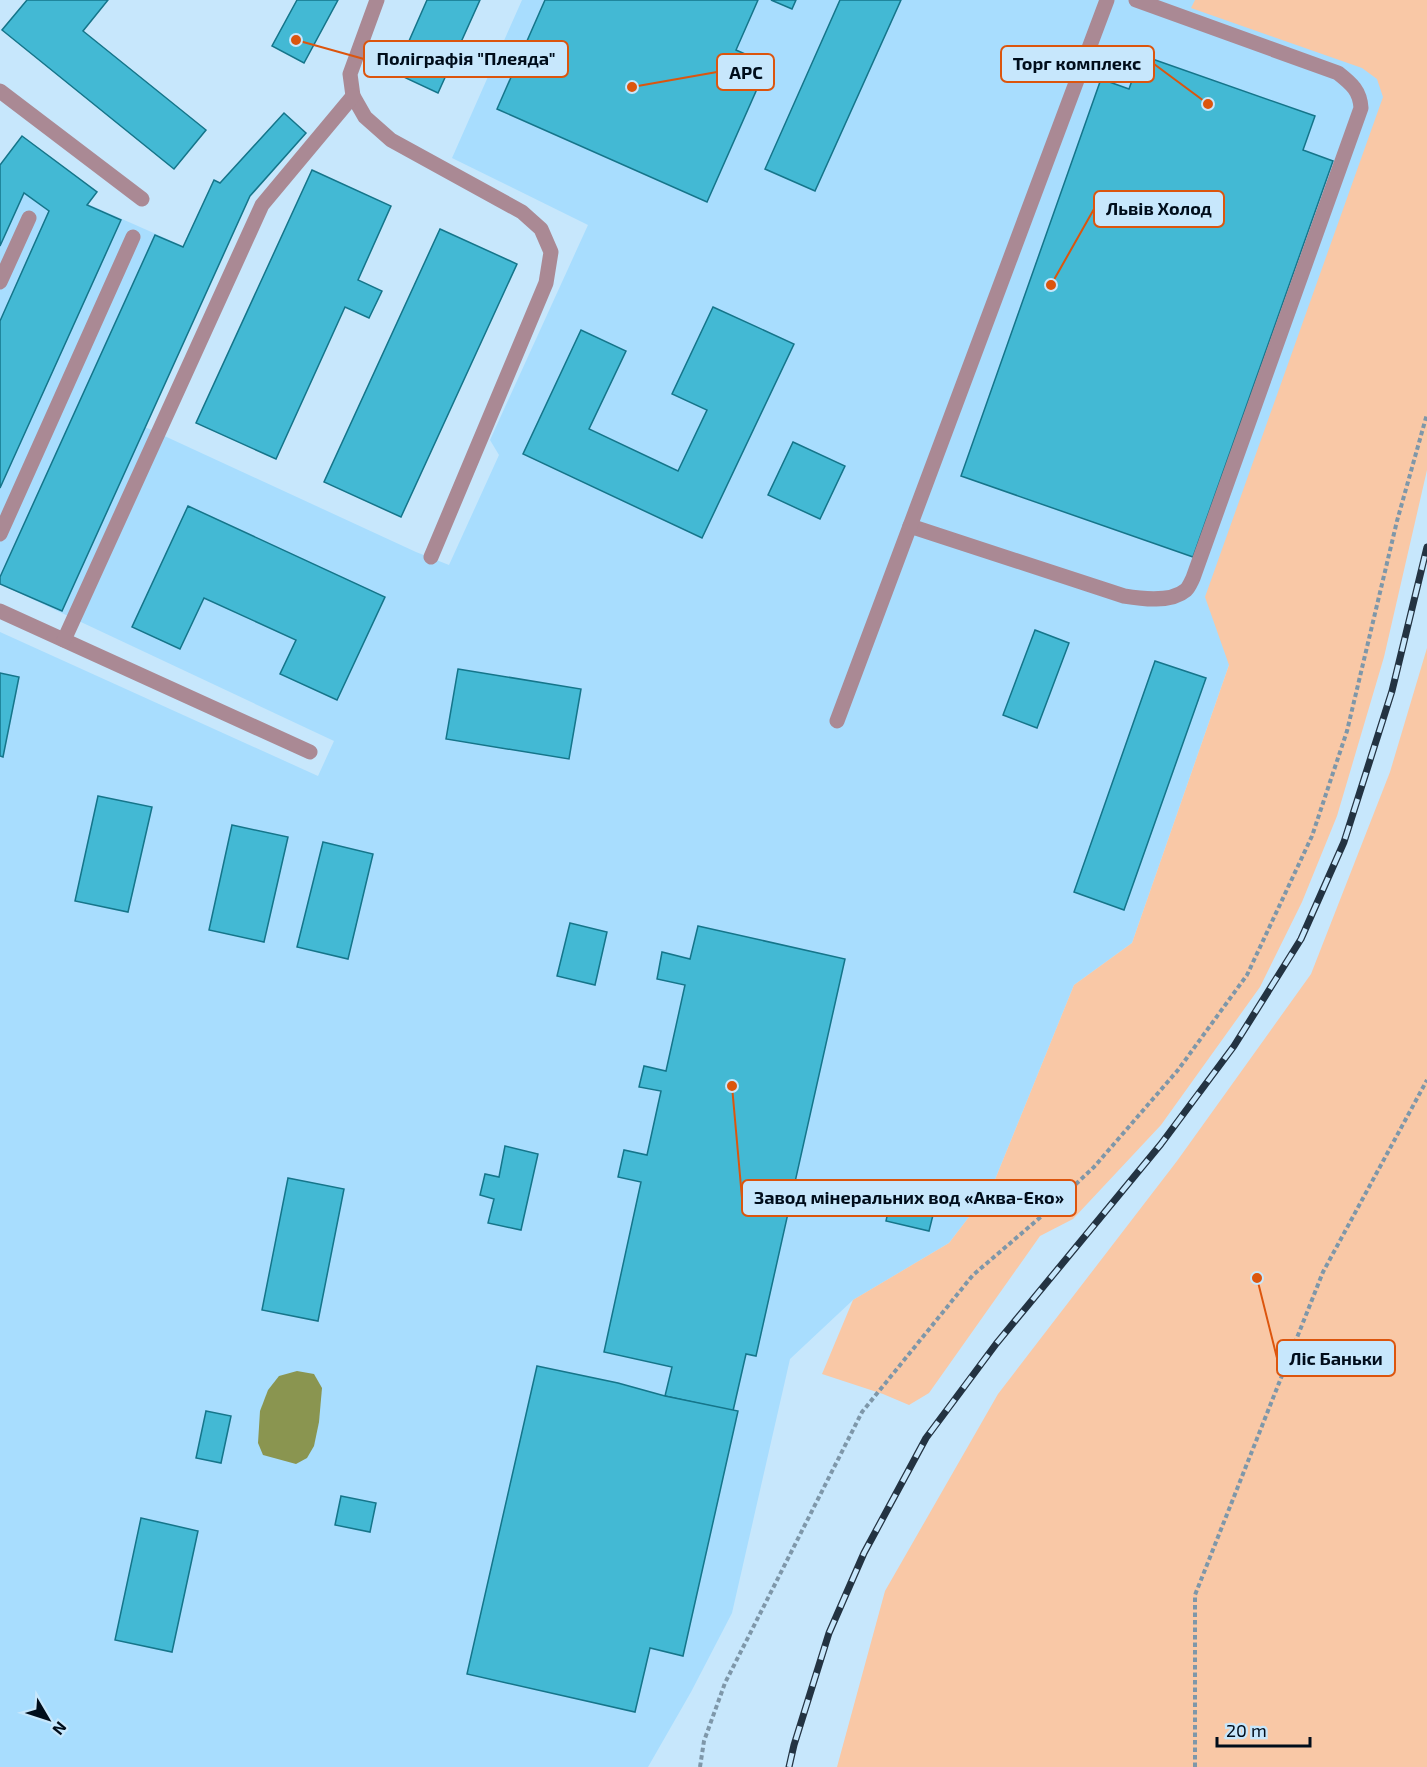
<svg xmlns="http://www.w3.org/2000/svg" width="1427" height="1767" viewBox="0 0 1427 1767" font-family="'Exo 2',sans-serif">
<style>
.built{fill:#a8ddfe;fill-rule:evenodd}
.green{fill:#f9c8a6}
.water{fill:#8a9550}
.building{fill:#43b9d4;stroke:#15758a;stroke-width:1.5}
.lines{fill:none;stroke-linecap:round;stroke-linejoin:round}
.path{stroke:#7e97a9;stroke-width:4;stroke-dasharray:4.5 3;stroke-linecap:butt}
.minor{stroke:#aa8994;stroke-width:15}
.rail-casing{stroke:#233342;stroke-width:7}
.rail{stroke:#c7e7fc;stroke-width:4.5;stroke-dasharray:14;stroke-linecap:butt}
.leader{fill:none;stroke:#dc550d;stroke-width:2}
.callout-dot{fill:#dc550d;stroke:#c7e7fc;stroke-width:2}
.callout{fill:#c7e7fc;stroke:#dc550d;stroke-width:2}
.callout-label{font-size:18px;text-anchor:middle;font-weight:bold;fill:#000d1b}
</style>
<rect width="100%" height="100%" fill="#c7e7fc"/>
<!-- built -->
<path class="built" d="M522,0H1427L1229,665L1132,943L1074,985L992,1187L949,1243L853,1300L790,1359L732,1613L691,1692L648,1767H0V632L318,776L334,741L0,584V165L183,246L214,180L221,183L284,113L306,133L250,196L145,427L416,552L449,565L499,455L490,440L588,225L452,158ZM341,1496L376,1503L335,1524Z"/>
<!-- green -->
<g class="green">
<path d="M1195,0H1427V470L1384,657L1337,816L1302,902L1260,987L1161,1125L1073,1219L1040,1236L929,1393L909,1405L883,1394L822,1374L853,1300L949,1243L992,1187L1074,985L1132,943L1229,665L1205,597L1383,97L1377,79L1362,68L1191,8Z"/>
<path d="M1427,648V1767H837L885,1591L998,1394L1177,1161L1311,974L1390,772Z"/>
</g>
<!-- water -->
<path class="water" d="M297,1371L314,1374L322,1388L319,1422L314,1446L307,1458L296,1464L263,1455L258,1443L260,1411L268,1390L279,1376Z"/>
<!-- building -->
<g class="building">
<path d="M27,0H108L83,31L206,130L174,169L2,30Z"/>
<path d="M297,0H338L304,63L272,46Z"/>
<path d="M427,0H480L438,93L395,73Z"/>
<path d="M545,0H758L736,50L768,64L707,202L497,109Z"/>
<path d="M771,0H796L792,9Z"/>
<path d="M840,0H901L815,191L765,169Z"/>
<path d="M1141,55L1315,116L1303,150L1333,161L1193,557L961,476L1101,79L1129,89Z"/>
<path d="M284,113L306,133L250,196L62,611L0,584V577L155,235L183,247L214,180L220,183Z"/>
<path d="M22,136L97,192L87,205L121,220L0,488V321L49,211L24,193L0,246V165Z"/>
<path d="M312,170L391,206L358,280L382,291L369,318L345,307L276,459L196,423Z"/>
<path d="M440,229L517,264L401,517L324,482Z"/>
<path d="M713,307L794,344L702,538L523,454L581,330L626,351L589,429L678,471L707,410L672,394Z"/>
<path d="M793,442L845,466L820,519L768,495Z"/>
<path d="M188,506L385,597L337,700L280,674L296,640L204,598L180,649L132,627Z"/>
<path d="M1035,630L1069,643L1037,728L1003,715Z"/>
<path d="M1155,661L1206,678L1124,910L1074,892Z"/>
<path d="M458,669L581,689L569,759L446,739Z"/>
<path d="M0,673L19,677L3,757L0,756Z"/>
<path d="M98,796L152,807L128,912L75,901Z"/>
<path d="M232,825L288,837L264,942L209,930Z"/>
<path d="M323,842L373,854L348,959L297,947Z"/>
<path d="M570,923L607,932L595,985L557,976Z"/>
<path d="M698,926L845,959L756,1356L746,1354L733,1411L665,1396L672,1367L604,1352L641,1182L618,1177L624,1150L647,1155L661,1091L639,1087L644,1066L666,1071L685,985L657,979L662,952L690,959Z"/>
<path d="M505,1146L538,1154L521,1230L488,1223L494,1199L480,1195L485,1174L499,1177Z"/>
<path d="M288,1178L344,1189L318,1321L262,1310Z"/>
<path d="M893,1188L937,1199L929,1231L886,1221Z"/>
<path d="M537,1366L618,1383L665,1396L738,1411L683,1656L650,1648L635,1712L467,1674Z"/>
<path d="M206,1411L231,1416L221,1463L196,1458Z"/>
<path d="M341,1496L376,1503L370,1532L335,1525Z"/>
<path d="M141,1518L198,1531L172,1652L115,1640Z"/>
</g>
<g class="lines">
<!-- path -->
<g class="path">
<path d="M700,1767L704,1741L725,1683L862,1412L973,1275L1043,1215L1094,1167L1178,1070L1247,975L1312,836L1347,731L1397,521L1427,414"/>
<path d="M1195,1767V1595L1323,1272L1427,1080"/>
</g>
<!-- minor -->
<g class="minor">
<path d="M377,0L350,74L353,96L365,117L391,140L522,212L541,229L551,252L546,283L431,557"/>
<path d="M0,91L142,199"/>
<path d="M0,282L29,218"/>
<path d="M910,526L1124,596C1142,599 1171,603 1186,590C1189,587 1191,582 1193,578L1361,108C1360,91 1352,84 1338,73L1136,0"/>
<path d="M0,534L133,237"/>
<path d="M0,611L310,752"/>
<path d="M64,640L262,205L353,96"/>
<path d="M837,721L1107,0"/>
</g>
<defs>
<path id="rail" d="M789,1767L794,1745L829,1633L864,1553L926,1438L996,1344L1161,1144L1234,1046L1301,939L1344,842L1392,691L1427,547"/>
</defs>
<!-- rail casing -->
<use href="#rail" class="rail-casing"/>
<!-- rail -->
<use href="#rail" class="rail"/>
</g>
<!-- callouts -->
<path class="leader" d="M296 40L364 59M1208 104L1154 64M632 87L717 72M1051 285L1094 209M732 1086L742 1198M1257 1278L1277 1358"/>
<g class="callout-dot">
<circle cx="296" cy="40" r="6"/>
<circle cx="1208" cy="104" r="6"/>
<circle cx="632" cy="87" r="6"/>
<circle cx="1051" cy="285" r="6"/>
<circle cx="732" cy="1086" r="6"/>
<circle cx="1257" cy="1278" r="6"/>
</g>
<g class="callout">
<rect x="364" y="41" width="204" height="36" rx="6"/>
<rect x="1001" y="46" width="153" height="36" rx="6"/>
<rect x="717" y="54" width="57" height="36" rx="6"/>
<rect x="1094" y="191" width="130" height="36" rx="6"/>
<rect x="742" y="1180" width="334" height="36" rx="6"/>
<rect x="1277" y="1340" width="118" height="36" rx="6"/>
</g>
<g class="callout-label">
<text x="466" y="65">Поліграфія "Плеяда"</text>
<text x="1077" y="70">Торг комплекс</text>
<text x="746" y="79">АРС</text>
<text x="1159" y="215">Львів Холод</text>
<text x="909" y="1204">Завод мінеральних вод «Аква-Еко»</text>
<text x="1336" y="1365">Ліс Баньки</text>
</g>
<!-- north arrow -->
<g transform="translate(48 1719) rotate(129)" stroke="#c7e7fc" stroke-width="4.5" paint-order="stroke">
<path d="M0-4.5L10 22L0 15L-10 22Z" fill="#000d1b"/>
<text y="-9" font-size="16" font-weight="bold" text-anchor="middle" fill="#000d1b">N</text>
</g>
<!-- scale -->
<path d="M1217 1737v9h93v-9" fill="none" stroke="#000d1b" stroke-width="3"/>
<text x="1226" y="1737" font-size="18" fill="#000d1b" stroke="#c7e7fc" stroke-width="4.5" paint-order="stroke">20 m</text>
</svg>
